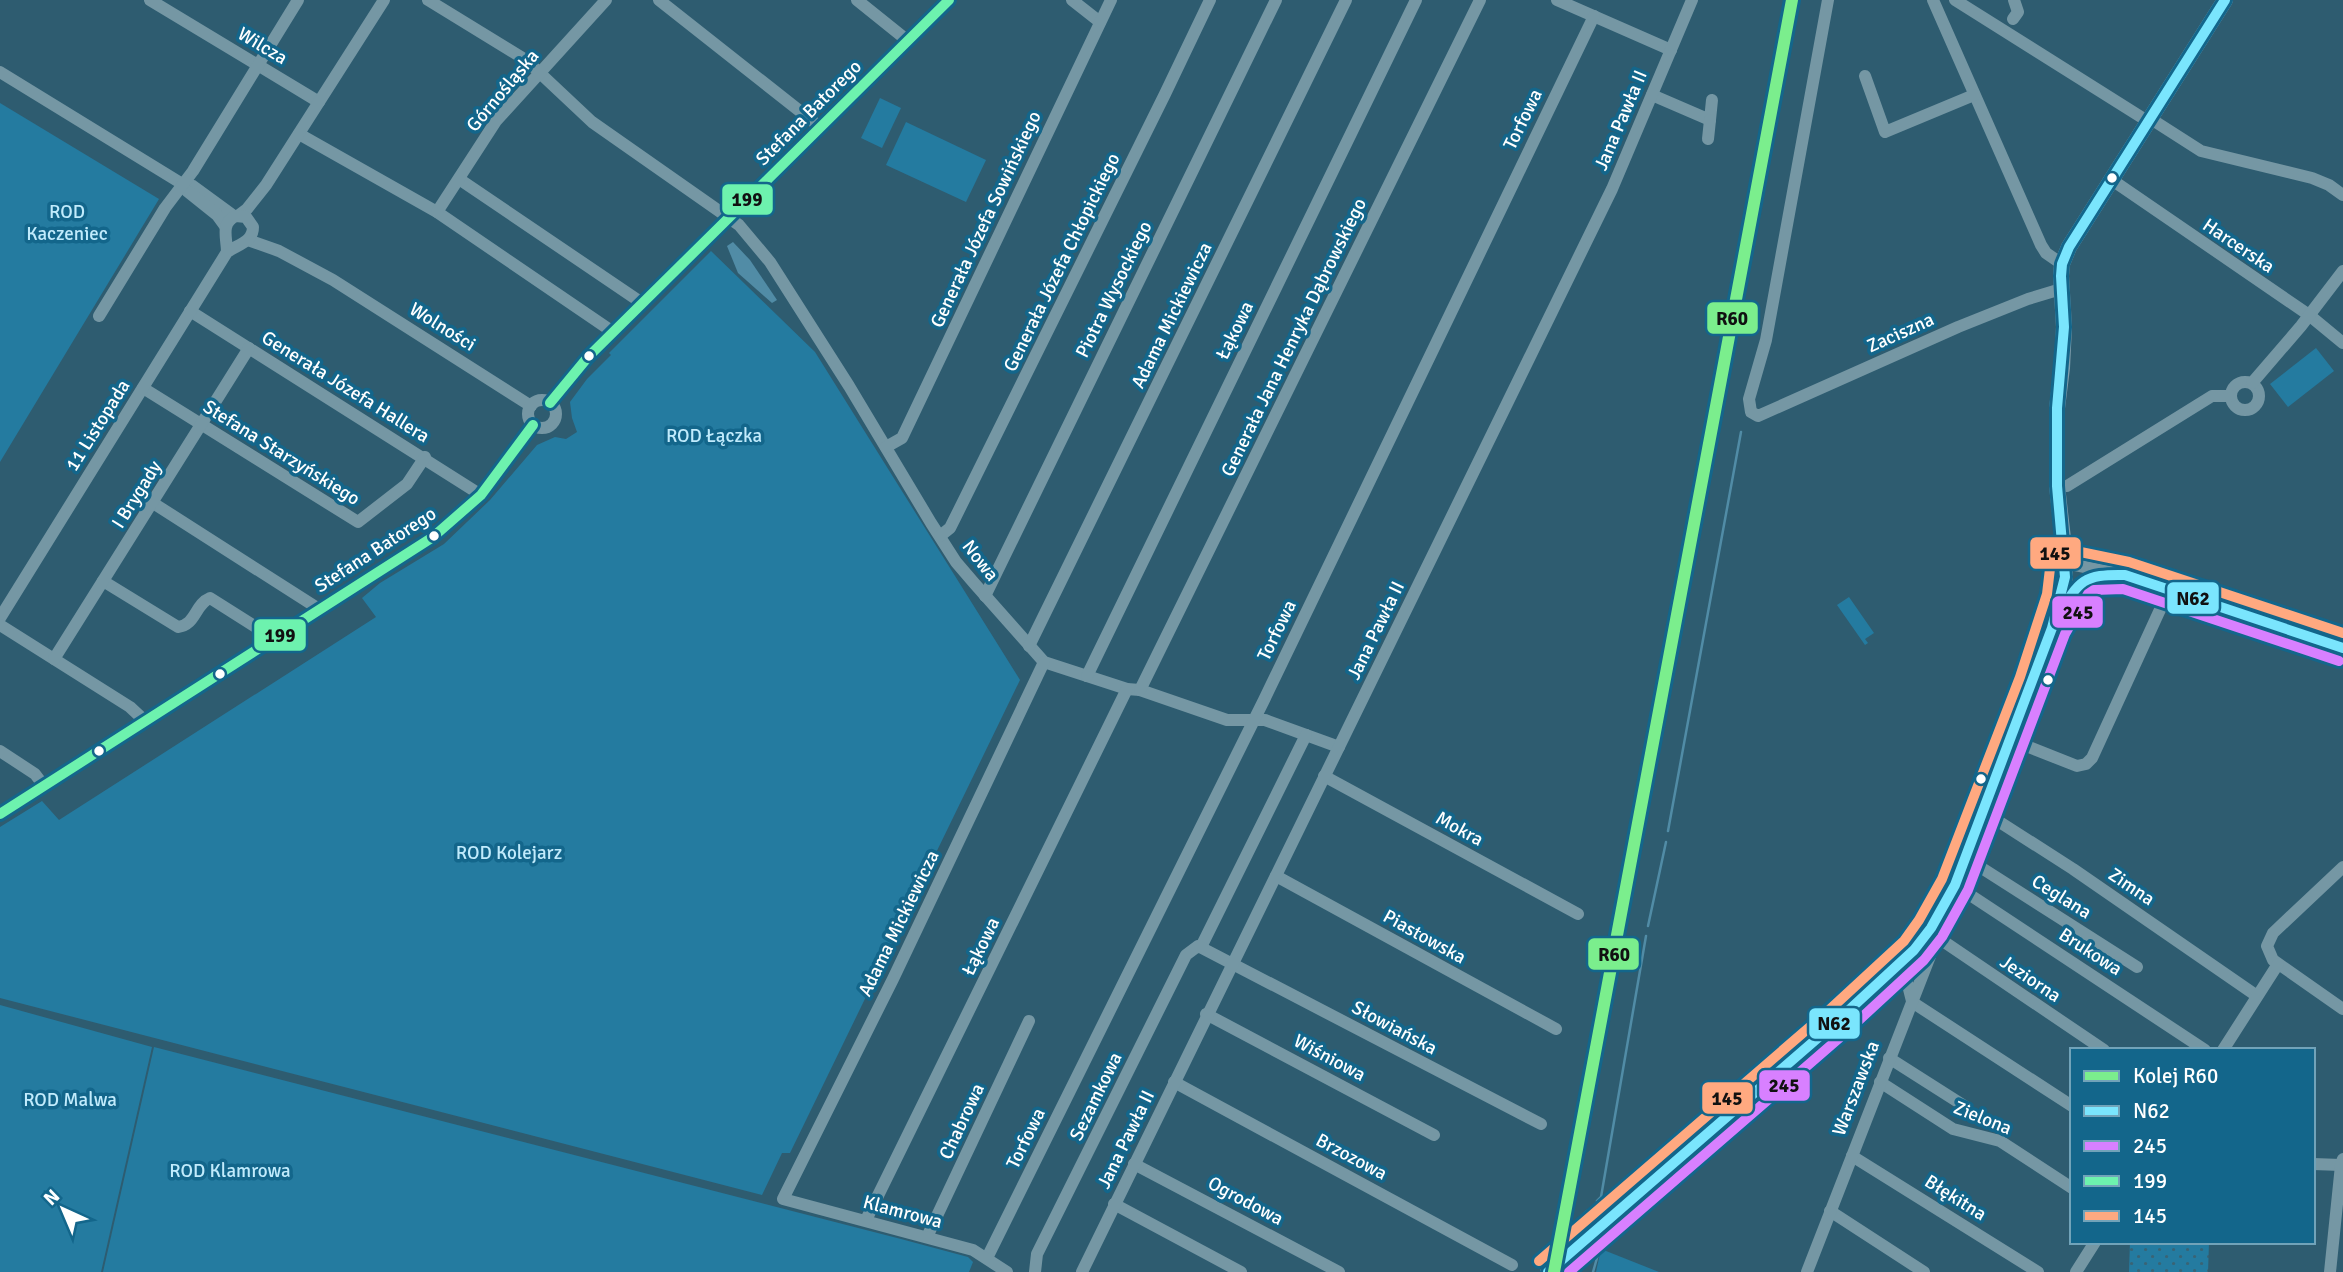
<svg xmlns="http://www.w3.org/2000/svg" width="2343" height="1272" viewBox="0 0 2343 1272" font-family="Signika,sans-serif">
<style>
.grass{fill:url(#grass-dots)}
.green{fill:#247ba0}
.water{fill:#518ca6}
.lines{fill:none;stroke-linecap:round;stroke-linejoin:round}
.stream{stroke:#518ca6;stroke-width:2.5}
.minor{stroke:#7597a4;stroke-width:12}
.major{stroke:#809eac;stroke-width:16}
.bus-1-casing{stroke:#13668b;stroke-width:16}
.bus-2-casing{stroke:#13668b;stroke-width:16}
.bus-3-casing{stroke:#13668b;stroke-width:16}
.bus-4-casing{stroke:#13668b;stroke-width:16}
.bus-1{stroke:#7ae5fd;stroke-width:10}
.bus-2{stroke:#d880ff;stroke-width:10}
.bus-3{stroke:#6df2ae;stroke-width:10}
.bus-4{stroke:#ffa980;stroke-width:10}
.rail-1-casing{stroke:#13668b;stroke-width:18}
.rail-1{stroke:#7bee8d;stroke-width:12}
.bus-dot{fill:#fff;stroke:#13668b;stroke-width:2.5}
.labels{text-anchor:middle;stroke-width:7;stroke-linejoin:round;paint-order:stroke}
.street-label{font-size:19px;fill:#fff;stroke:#13668b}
.park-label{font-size:19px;fill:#c1ebfc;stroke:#13668b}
.line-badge{stroke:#13668b;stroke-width:2.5}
.pale-badge-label{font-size:19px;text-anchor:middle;font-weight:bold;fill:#111}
</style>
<defs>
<pattern id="grass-dots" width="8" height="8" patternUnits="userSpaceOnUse" patternTransform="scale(1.75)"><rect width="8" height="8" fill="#247ba0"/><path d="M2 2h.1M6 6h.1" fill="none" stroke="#386476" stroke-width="1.8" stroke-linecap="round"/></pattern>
</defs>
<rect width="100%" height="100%" fill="#2e5c70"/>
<!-- grass -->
<path class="grass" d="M2130,1242H2209L2208,1272H2129Z"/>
<!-- green -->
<g class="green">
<path d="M880,98L901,108L882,148L861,138Z"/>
<path d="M0,103L159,199L0,462Z"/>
<path d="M906,122L986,160L966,202L886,165Z"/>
<path d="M711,251L815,352L1020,680L790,1153H782L762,1195L0,998V827L42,801L59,820L376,617L362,598L380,583L444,544L490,500L537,445L555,437L566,439L577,432L572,418L570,402L587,379L611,355L609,353Z"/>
<path d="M2316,348L2334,371L2288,407L2270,384Z"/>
<path d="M1849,597L1874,633L1865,639L1868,643L1865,645L1837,605Z"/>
<path d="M0,1005L152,1047L101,1272H0Z"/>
<path d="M154,1047L901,1239L968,1257L973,1262L969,1272H103Z"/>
<path d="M1601,1249L1659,1272H1596Z"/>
</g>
<!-- water -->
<path class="water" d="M733,242L750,260L775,297L777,300L772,303L738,273L727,246Z"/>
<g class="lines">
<!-- stream -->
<g class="stream">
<path d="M1668,831L1741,432"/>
<path d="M1648,926L1666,842"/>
<path d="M1597,1201L1601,1197L1646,936"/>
<path d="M1587,1211L1579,1219L1582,1225H1588"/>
<path d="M1593,1272L1599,1251L1598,1246"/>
</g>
<!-- minor -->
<g class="minor">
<path d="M150,0L319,102"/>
<path d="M428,0L526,60L592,122L739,225L770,262L849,386L931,523L956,562L974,583L1044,662L1127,689L1140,690L1227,720H1265L1339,747"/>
<path d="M659,0L820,127"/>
<path d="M857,0L908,41"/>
<path d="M1072,0L1100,22"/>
<path d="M1557,0L1671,50"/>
<path d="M1828,0L1766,340L1749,399L1751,412L1758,416L1958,327L2028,299L2061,289"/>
<path d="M1933,0L2041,245L2046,253L2062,264"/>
<path d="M1955,0L2149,122"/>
<path d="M2013,19L2018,12L2014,0"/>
<path d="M0,72L184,185L193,186L234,216"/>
<path d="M1865,76L1885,132L1974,95"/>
<path d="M1652,95L1710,120L1712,100"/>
<path d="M2151,119L2201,151L2312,178L2329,185L2343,195"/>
<path d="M299,134L437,212L613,332"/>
<path d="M1708,139L1710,120"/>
<path d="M459,179L642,303"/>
<path d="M2112,180L2309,315L2343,343"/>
<path d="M187,191L217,215L225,226"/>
<path d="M437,212L496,121L606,0"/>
<path d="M239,215L247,209L266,185L384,0"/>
<path d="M248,240L279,251L333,280L531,406"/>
<path d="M190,311L481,495"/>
<path d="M99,316L165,208L193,171L298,0"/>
<circle cx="2245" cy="396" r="14"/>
<path d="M2252,383L2301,326L2343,271"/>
<path d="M143,388L358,522L407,484L425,457"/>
<circle cx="542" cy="414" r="14"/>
<path d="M550,403L588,357L949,0"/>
<path d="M886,447L902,438L1111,0"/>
<path d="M2067,486L2212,396H2231"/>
<path d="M153,503L319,609"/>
<path d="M940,536L950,528L955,518L1165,94L1210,0"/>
<path d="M2065,563L2125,575L2343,648"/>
<path d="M103,581L178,627C196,625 195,604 210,598L262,631"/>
<path d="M985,596L1276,0"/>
<path d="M2059,615C2072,593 2076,576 2105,575"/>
<path d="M0,618L227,252C239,244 253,242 253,227L246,217L236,216C220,223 227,238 227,252"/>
<path d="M0,625L130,707L145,721"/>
<path d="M1029,646L1346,0"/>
<path d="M54,659L249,348"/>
<path d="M1087,676L1416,0"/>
<path d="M1140,690L1480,0"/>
<path d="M2011,740L2077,766L2086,764L2092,758L2169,590"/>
<path d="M0,751L35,774L44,786"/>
<path d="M1324,776L1578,914"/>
<path d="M1984,812L2073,869L2257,996"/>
<path d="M0,814L433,537L481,495L533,425"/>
<path d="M1966,858L2137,967"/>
<path d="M2343,867L2273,933L2267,946L2273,960L2343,1009"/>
<path d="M1276,876L1556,1029"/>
<path d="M1937,937L2104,1050"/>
<path d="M1201,947L1306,735"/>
<path d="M1894,969L1908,985L1912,1001"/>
<path d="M1912,1002L2072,1106"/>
<path d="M1206,1014L1434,1135"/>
<path d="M2223,1050L2278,964"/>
<path d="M1889,1058L1966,1107"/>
<path d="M1174,1082L1512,1265"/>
<path d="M1880,1082L1953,1129L2000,1141L2072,1188"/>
<path d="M1852,1156L2038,1272"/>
<path d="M1134,1164L1339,1272"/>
<path d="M2313,1164L2341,1165"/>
<path d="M1114,1204L1241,1272"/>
<path d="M1830,1211L1924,1272"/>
<path d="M866,1220L1127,689"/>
<path d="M927,1237L1029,1021"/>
<path d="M987,1258L1264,700L1594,16"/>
<path d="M1007,1272L973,1250L783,1199L893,979L1044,662"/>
<path d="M1035,1272L1037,1254L1186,955L1198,946L1541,1124"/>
<path d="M1082,1272L1612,189L1692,0"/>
<path d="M1807,1272L1939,933L1955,885L2205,1050"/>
<path d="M2076,1272L2095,1242"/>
<path d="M2330,1272L2341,1165L2343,1159"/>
</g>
<!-- major -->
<path class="major" d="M1548,1272L1835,1023L1914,950L1931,928L1955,885L2052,628L2065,577L2064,547L2057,486V408L2062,368L2064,327L2061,276L2062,264L2069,247L2225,0"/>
<defs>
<g id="bus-1">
<path d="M2058,617C2079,581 2082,574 2125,575L2343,648"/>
<path d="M1548,1272L1835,1023L1914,950L1931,928L1955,885L2052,628L2065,577L2057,486V408L2064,327L2061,276L2062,264L2069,247L2225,0"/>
</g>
<path id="bus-2" d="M1569,1272L1845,1033L1924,960L1942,937L1968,890L2065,634L2088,594L2094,590L2123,589L2339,661"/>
<g id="bus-3">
<path d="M550,403L588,357L949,0"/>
<path d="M0,814L433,537L481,495L533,425"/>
</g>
<path id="bus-4" d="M1539,1261L1826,1013L1904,941L1919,920L1942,879L2020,677L2047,594L2051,560L2056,552L2066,549L2129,562L2343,633"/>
</defs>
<!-- bus-1 casing -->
<use href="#bus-1" class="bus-1-casing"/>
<!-- bus-2 casing -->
<use href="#bus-2" class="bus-2-casing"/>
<!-- bus-3 casing -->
<use href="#bus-3" class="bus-3-casing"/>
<!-- bus-4 casing -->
<use href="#bus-4" class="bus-4-casing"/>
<!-- bus-1 -->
<use href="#bus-1" class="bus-1"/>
<!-- bus-2 -->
<use href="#bus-2" class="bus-2"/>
<!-- bus-3 -->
<use href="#bus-3" class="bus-3"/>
<!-- bus-4 -->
<use href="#bus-4" class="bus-4"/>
<defs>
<path id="rail-1" d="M1554,1272L1792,0"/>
</defs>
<!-- rail-1 casing -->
<use href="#rail-1" class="rail-1-casing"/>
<!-- rail-1 -->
<use href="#rail-1" class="rail-1"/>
</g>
<!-- markers -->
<g class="bus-dot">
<circle cx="2112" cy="178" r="6"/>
<circle cx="589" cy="356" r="6"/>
<circle cx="434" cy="536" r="6"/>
<circle cx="220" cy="674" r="6"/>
<circle cx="2048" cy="680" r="6"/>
<circle cx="99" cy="751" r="6"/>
<circle cx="1981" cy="779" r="6"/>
</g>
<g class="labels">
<!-- street labels -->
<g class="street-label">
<text transform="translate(263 45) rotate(31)" y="7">Wilcza</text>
<text transform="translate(502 90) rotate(-50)" y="7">Górnośląska</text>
<text transform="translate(808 112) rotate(-45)" y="7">Stefana Batorego</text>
<text transform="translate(1522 119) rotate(-64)" y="7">Torfowa</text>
<text transform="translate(1620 120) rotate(-67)" y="7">Jana Pawła II</text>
<text transform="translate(985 219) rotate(-65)" y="7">Generała Józefa Sowińskiego</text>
<text transform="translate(2239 245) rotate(34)" y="7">Harcerska</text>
<text transform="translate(1061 262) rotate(-64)" y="7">Generała Józefa Chłopickiego</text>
<text transform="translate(1113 289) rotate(-64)" y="7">Piotra Wysockiego</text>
<text transform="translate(1171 315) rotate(-64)" y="7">Adama Mickiewicza</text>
<text transform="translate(443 326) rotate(32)" y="7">Wolności</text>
<text transform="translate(1234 330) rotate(-64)" y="7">Łąkowa</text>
<text transform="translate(1900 332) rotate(-24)" y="7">Zaciszna</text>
<text transform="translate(1293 337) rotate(-64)" y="7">Generała Jana Henryka Dąbrowskiego</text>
<text transform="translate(346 386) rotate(32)" y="7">Generała Józefa Hallera</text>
<text transform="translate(97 425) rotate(-58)" y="7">11 Listopada</text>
<text transform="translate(282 452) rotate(32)" y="7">Stefana Starzyńskiego</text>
<text transform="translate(136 494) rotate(-58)" y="7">I Brygady</text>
<text transform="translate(375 549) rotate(-33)" y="7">Stefana Batorego</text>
<text transform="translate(981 560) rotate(52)" y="7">Nowa</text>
<text transform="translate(1276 630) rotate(-64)" y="7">Torfowa</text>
<text transform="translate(1375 630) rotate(-64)" y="7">Jana Pawła II</text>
<text transform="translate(1460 828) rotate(29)" y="7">Mokra</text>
<text transform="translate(2132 886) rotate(34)" y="7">Zimna</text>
<text transform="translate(2062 896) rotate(32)" y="7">Ceglana</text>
<text transform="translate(898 923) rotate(-64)" y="7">Adama Mickiewicza</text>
<text transform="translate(1425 936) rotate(29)" y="7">Piastowska</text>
<text transform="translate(980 946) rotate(-64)" y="7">Łąkowa</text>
<text transform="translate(2091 951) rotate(33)" y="7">Brukowa</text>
<text transform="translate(2031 978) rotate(34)" y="7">Jeziorna</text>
<text transform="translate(1395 1027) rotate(28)" y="7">Słowiańska</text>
<text transform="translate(1330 1057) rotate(28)" y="7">Wiśniowa</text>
<text transform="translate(1855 1088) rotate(-69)" y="7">Warszawska</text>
<text transform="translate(1095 1096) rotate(-64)" y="7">Sezamkowa</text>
<text transform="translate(1983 1117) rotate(22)" y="7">Zielona</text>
<text transform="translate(961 1121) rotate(-65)" y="7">Chabrowa</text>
<text transform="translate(1025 1138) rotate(-64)" y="7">Torfowa</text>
<text transform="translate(1125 1139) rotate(-64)" y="7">Jana Pawła II</text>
<text transform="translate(1352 1156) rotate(28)" y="7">Brzozowa</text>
<text transform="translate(1956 1197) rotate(32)" y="7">Błękitna</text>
<text transform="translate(1246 1200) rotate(28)" y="7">Ogrodowa</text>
<text transform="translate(903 1211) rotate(15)" y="7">Klamrowa</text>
</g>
<!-- park labels -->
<g class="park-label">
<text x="67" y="218">ROD<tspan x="67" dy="22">Kaczeniec</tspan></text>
<text x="714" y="442">ROD Łączka</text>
<text x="509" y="859">ROD Kolejarz</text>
<text x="70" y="1106">ROD Malwa</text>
<text x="230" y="1177">ROD Klamrowa</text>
</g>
</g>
<g class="line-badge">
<rect x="721" y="183" width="53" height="33" rx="7" fill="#6df2ae"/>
<rect x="1706" y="301" width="53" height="34" rx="7" fill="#7bee8d"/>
<rect x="2029" y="536" width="53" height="34" rx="7" fill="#ffa980"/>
<rect x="2166" y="581" width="54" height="34" rx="7" fill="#7ae5fd"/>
<rect x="2051" y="595" width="53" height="34" rx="7" fill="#d880ff"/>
<rect x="253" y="618" width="54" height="34" rx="7" fill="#6df2ae"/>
<rect x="1587" y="937" width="53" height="34" rx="7" fill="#7bee8d"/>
<rect x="1808" y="1007" width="53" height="33" rx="7" fill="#7ae5fd"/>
<rect x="1758" y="1069" width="53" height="33" rx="7" fill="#d880ff"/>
<rect x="1701" y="1081" width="53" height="34" rx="7" fill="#ffa980"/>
</g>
<g class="pale-badge-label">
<text x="747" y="206">199</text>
<text x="1732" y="325">R60</text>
<text x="2055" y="560">145</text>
<text x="2193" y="605">N62</text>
<text x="2078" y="619">245</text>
<text x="280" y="642">199</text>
<text x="1614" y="961">R60</text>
<text x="1834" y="1030">N62</text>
<text x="1784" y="1092">245</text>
<text x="1727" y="1105">145</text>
</g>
<!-- legend -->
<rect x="2070" y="1048" width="245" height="196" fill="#13668b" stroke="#71a3b9" stroke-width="2"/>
<rect x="2084" y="1071" width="35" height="10" fill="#7bee8d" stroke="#71a3b9" stroke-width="2"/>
<text x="2133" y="1083" font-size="21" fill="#ffffff">Kolej R60</text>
<rect x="2084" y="1106" width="35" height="10" fill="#7ae5fd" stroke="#71a3b9" stroke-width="2"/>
<text x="2133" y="1118" font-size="21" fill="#ffffff">N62</text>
<rect x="2084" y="1141" width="35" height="10" fill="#d880ff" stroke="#71a3b9" stroke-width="2"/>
<text x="2133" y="1153" font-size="21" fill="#ffffff">245</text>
<rect x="2084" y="1176" width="35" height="10" fill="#6df2ae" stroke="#71a3b9" stroke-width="2"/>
<text x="2133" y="1188" font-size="21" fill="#ffffff">199</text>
<rect x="2084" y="1211" width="35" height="10" fill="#ffa980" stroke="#71a3b9" stroke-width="2"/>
<text x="2133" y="1223" font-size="21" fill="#ffffff">145</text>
<!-- north arrow -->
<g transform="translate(63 1209) rotate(316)" stroke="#13668b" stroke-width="5" paint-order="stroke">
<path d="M0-5L12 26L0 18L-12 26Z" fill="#ffffff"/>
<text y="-10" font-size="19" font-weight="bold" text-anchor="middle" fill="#ffffff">N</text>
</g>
</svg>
